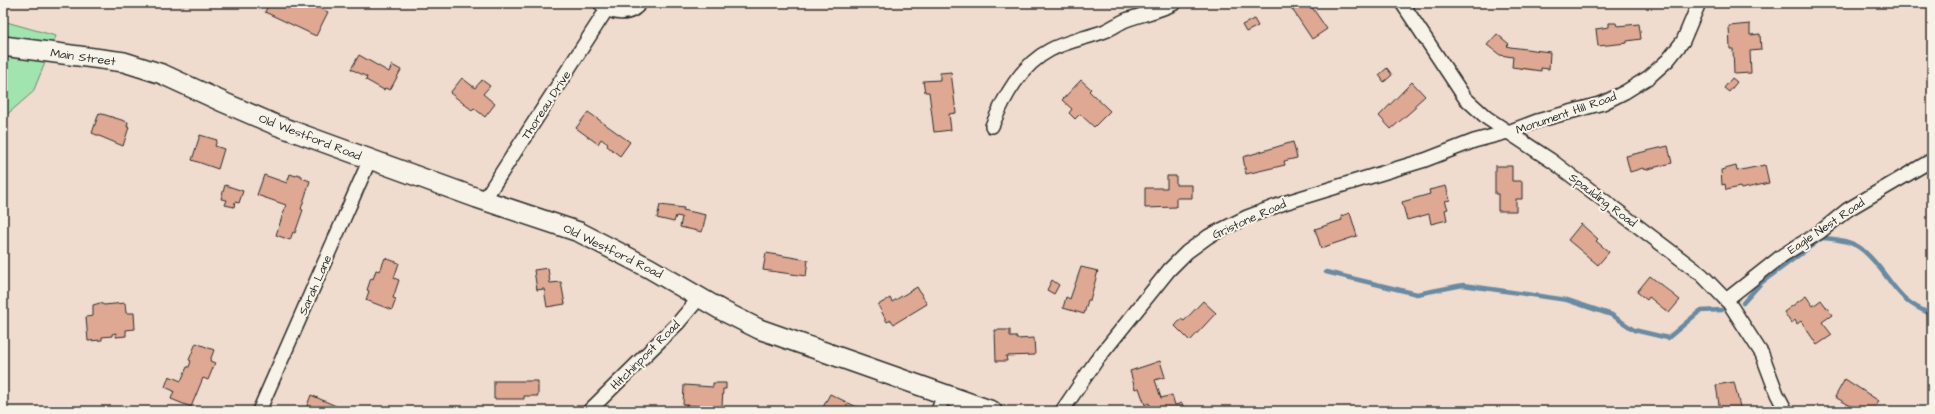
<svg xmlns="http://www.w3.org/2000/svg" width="1935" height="414" viewBox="0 0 1935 414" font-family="'Architects Daughter',sans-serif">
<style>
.green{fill:#a1e4af;stroke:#66886d}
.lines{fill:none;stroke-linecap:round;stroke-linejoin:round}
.stream{stroke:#698aa2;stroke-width:4.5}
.building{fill:#dea893;stroke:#2b2b2b}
.minor-casing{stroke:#2b2b2b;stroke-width:16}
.secondary-casing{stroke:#2b2b2b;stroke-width:22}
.minor{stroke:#f7f3e8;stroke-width:13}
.secondary{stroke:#f7f3e8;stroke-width:19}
.labels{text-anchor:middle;stroke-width:4;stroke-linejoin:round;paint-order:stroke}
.street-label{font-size:12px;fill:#2b2b2b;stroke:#f7f3e8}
</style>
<rect width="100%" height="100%" fill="#f0dcce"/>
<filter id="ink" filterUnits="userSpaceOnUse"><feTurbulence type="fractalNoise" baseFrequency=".025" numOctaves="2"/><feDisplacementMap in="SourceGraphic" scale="8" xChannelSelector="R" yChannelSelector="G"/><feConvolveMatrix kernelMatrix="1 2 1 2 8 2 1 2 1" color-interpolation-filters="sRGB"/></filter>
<g filter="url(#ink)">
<!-- green -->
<path class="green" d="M3,21L56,36L33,92L3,118V63L5,58L3,57Z"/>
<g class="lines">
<!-- stream -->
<g class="stream">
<path d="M1326,272L1417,294L1463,285L1567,300L1612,315L1634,330L1668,338L1700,311L1722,310"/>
<path d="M1743,303L1761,283L1822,238C1837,239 1854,241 1865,252C1891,275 1894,301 1932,314"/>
</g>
</g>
<!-- building -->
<g class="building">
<path d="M269,3H309L328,12L316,36L265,12Z"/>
<path d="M1288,3H1309L1327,29L1312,39Z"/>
<path d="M1254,19L1258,26L1246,32L1242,25Z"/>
<path d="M1609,23H1616L1617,26L1639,24L1641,39L1627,41V43L1598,46L1596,29L1609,27Z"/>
<path d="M1750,24V35L1760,34L1761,50L1750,51L1751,73L1734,74L1733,49H1730L1729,26Z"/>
<path d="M1497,34L1509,44L1507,46L1510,47L1550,52L1549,69L1541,68V71L1512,67L1513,57L1500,55L1487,45Z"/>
<path d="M359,55L389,72L392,65L401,70L390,90L385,88L384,90L366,80L367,77L351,69Z"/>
<path d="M1387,68L1392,75L1384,82L1379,75Z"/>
<path d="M951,72L956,113L949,114L951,130L934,132L929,92H925L923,81L940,80V73Z"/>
<path d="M462,78L475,88L482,80L490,86L483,94L495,104L485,117L474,108L472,110L450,93Z"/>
<path d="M1732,78L1737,82L1729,92L1724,88Z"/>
<path d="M1081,80L1091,89L1089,91L1110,111L1094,127L1080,114L1075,119L1069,113L1072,109L1062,100Z"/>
<path d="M1412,82L1425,96L1414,106L1416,107L1391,129L1379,116Z"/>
<path d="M588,112L630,142L620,156L607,146L608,144L601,139L598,144L576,128Z"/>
<path d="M99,113L128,122L127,127H129L123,146L92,133Z"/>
<path d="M200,135L217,140L215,146L224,149L218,169L192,160Z"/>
<path d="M1293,142L1297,158L1284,161L1285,165L1246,174L1243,157Z"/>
<path d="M1668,146L1672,163L1644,170L1643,168L1630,172L1626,156Z"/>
<path d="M1765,165L1769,183L1741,189L1740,187L1726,190L1725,184L1722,185L1721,170L1736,166L1737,171Z"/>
<path d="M1495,166H1512V181H1522V199H1516V211H1498V194H1495Z"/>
<path d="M290,174L296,176L297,174L302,176V178L310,181L301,209L303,210L295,233L293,232L290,240L276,235L286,205L257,195L264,175L287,183Z"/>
<path d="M1167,176H1176V185H1192V198H1176V207L1145,208V188H1167Z"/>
<path d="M225,185L243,191L239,203L235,202L234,207L225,205L227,200L221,199Z"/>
<path d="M1446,186L1450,200L1445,201L1448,209L1445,210L1447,220L1431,224L1429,214L1407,220L1402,202L1430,194L1429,190Z"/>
<path d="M660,205L684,208L683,210L706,215L702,232L680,227L682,217L676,216L674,222L657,218Z"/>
<path d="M1350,213L1357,236L1321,248L1315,229L1342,220L1341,216Z"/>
<path d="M1581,224L1598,239L1596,241L1609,252L1598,265L1568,240Z"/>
<path d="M766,253L808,260L806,276L763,270Z"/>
<path d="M385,258L399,263L394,278L399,280L393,298L396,299L392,310L366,300L369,291L367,290L371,278L373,279L376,270L380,271Z"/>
<path d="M1081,267L1098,271L1090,300H1088L1084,314L1063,308L1066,297L1070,299Z"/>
<path d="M548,268L550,283L561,282L565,304L547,307L544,289L537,290L534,270Z"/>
<path d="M1650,276L1680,300L1669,313L1649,297L1647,300L1637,292Z"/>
<path d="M1052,280L1059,285L1054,294L1047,290Z"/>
<path d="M917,287L927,304L894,324L891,320L887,322L878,305L890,298L892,302Z"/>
<path d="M1806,296L1813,306L1821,300L1832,315L1822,322L1832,335L1817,345L1801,321L1797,324L1795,320L1791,323L1784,312Z"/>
<path d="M1203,301L1216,313L1190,341L1175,326L1181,319L1184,321Z"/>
<path d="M100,303L104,305L125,303L126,313H134L135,329L126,330V336L116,337V333L112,334V336L102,337V340L88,341L86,317L93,316V305Z"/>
<path d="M995,330H1010V337H1017V339L1034,338L1035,355L1006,356L1007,361H996Z"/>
<path d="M196,343L214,350L210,361L215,363L208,380L203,378L191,407L171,399L174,391L165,387L169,376L181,381L187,367H189L191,361L189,360Z"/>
<path d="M1160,361L1165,377L1155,380L1161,398L1172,395L1175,405L1182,403L1185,411H1151L1149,403L1145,405L1139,388L1135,389L1130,371Z"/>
<path d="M1845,379L1879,401L1873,411H1864L1857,407L1856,409L1835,397Z"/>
<path d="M494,381H538V396H524V399H494Z"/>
<path d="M1734,382L1741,411H1720L1716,385Z"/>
<path d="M713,383H726V389H723L722,407L683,405L684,385L713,387Z"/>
<path d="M830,394L865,411H825L822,409Z"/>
<path d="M311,395L336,406L334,411H305Z"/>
</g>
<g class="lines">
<defs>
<g id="minor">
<path d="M600,3C611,15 630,17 640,3"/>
<path d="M1402,3L1465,98L1487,118L1552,161L1702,275L1729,303L1762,354L1777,394L1786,411"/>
<path d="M992,126C1004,97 1021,65 1050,50C1067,41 1087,38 1105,31C1112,28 1119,23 1126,20C1143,14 1159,11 1175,3"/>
<path d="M484,200L607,9"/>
<path d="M1726,300L1783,255L1820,232L1847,210L1932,160"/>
<path d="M259,411L370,159"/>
<path d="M589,411L678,323L700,297"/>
<path d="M938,411L944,394"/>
<path d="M1062,411L1096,361L1169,270L1187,252L1209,236L1247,217L1287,202L1425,160L1474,141L1508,132L1537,121L1603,103L1625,92L1649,77L1668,60L1683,41L1699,3"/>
</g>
<path id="secondary" d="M3,46L124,62L162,74L225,103L276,125L477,198L579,232L649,268L723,311L759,329L992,411"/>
</defs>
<!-- minor casing -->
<use href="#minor" class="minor-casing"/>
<!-- secondary casing -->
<use href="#secondary" class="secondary-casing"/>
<!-- minor -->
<use href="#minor" class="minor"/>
<!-- secondary -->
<use href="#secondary" class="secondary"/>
</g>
</g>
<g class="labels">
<!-- street labels -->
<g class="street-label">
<text transform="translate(83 57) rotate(8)" y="4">Main Street</text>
<text transform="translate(546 105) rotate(-57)" y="4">Thoreau Drive</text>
<text transform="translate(1566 113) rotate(-19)" y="4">Monument Hill Road</text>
<text transform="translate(310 137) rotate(21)" y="4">Old Westford Road</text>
<text transform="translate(1603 200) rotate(37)" y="4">Spaulding Road</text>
<text transform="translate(1249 219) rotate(-24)" y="4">Gristone Road</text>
<text transform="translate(1826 226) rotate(-34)" y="4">Eagle Nest Road</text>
<text transform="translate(613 251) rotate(26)" y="4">Old Westford Road</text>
<text transform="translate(315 285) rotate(-66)" y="4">Sarah Lane</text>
<text transform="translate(645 355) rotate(-45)" y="4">Hitchinpost Road</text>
</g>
</g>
<!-- margin -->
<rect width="1935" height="414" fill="none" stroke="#f7f3e8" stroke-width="16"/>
<rect x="8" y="8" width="1919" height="398" fill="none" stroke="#2b2b2b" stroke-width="1.5" filter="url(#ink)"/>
</svg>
